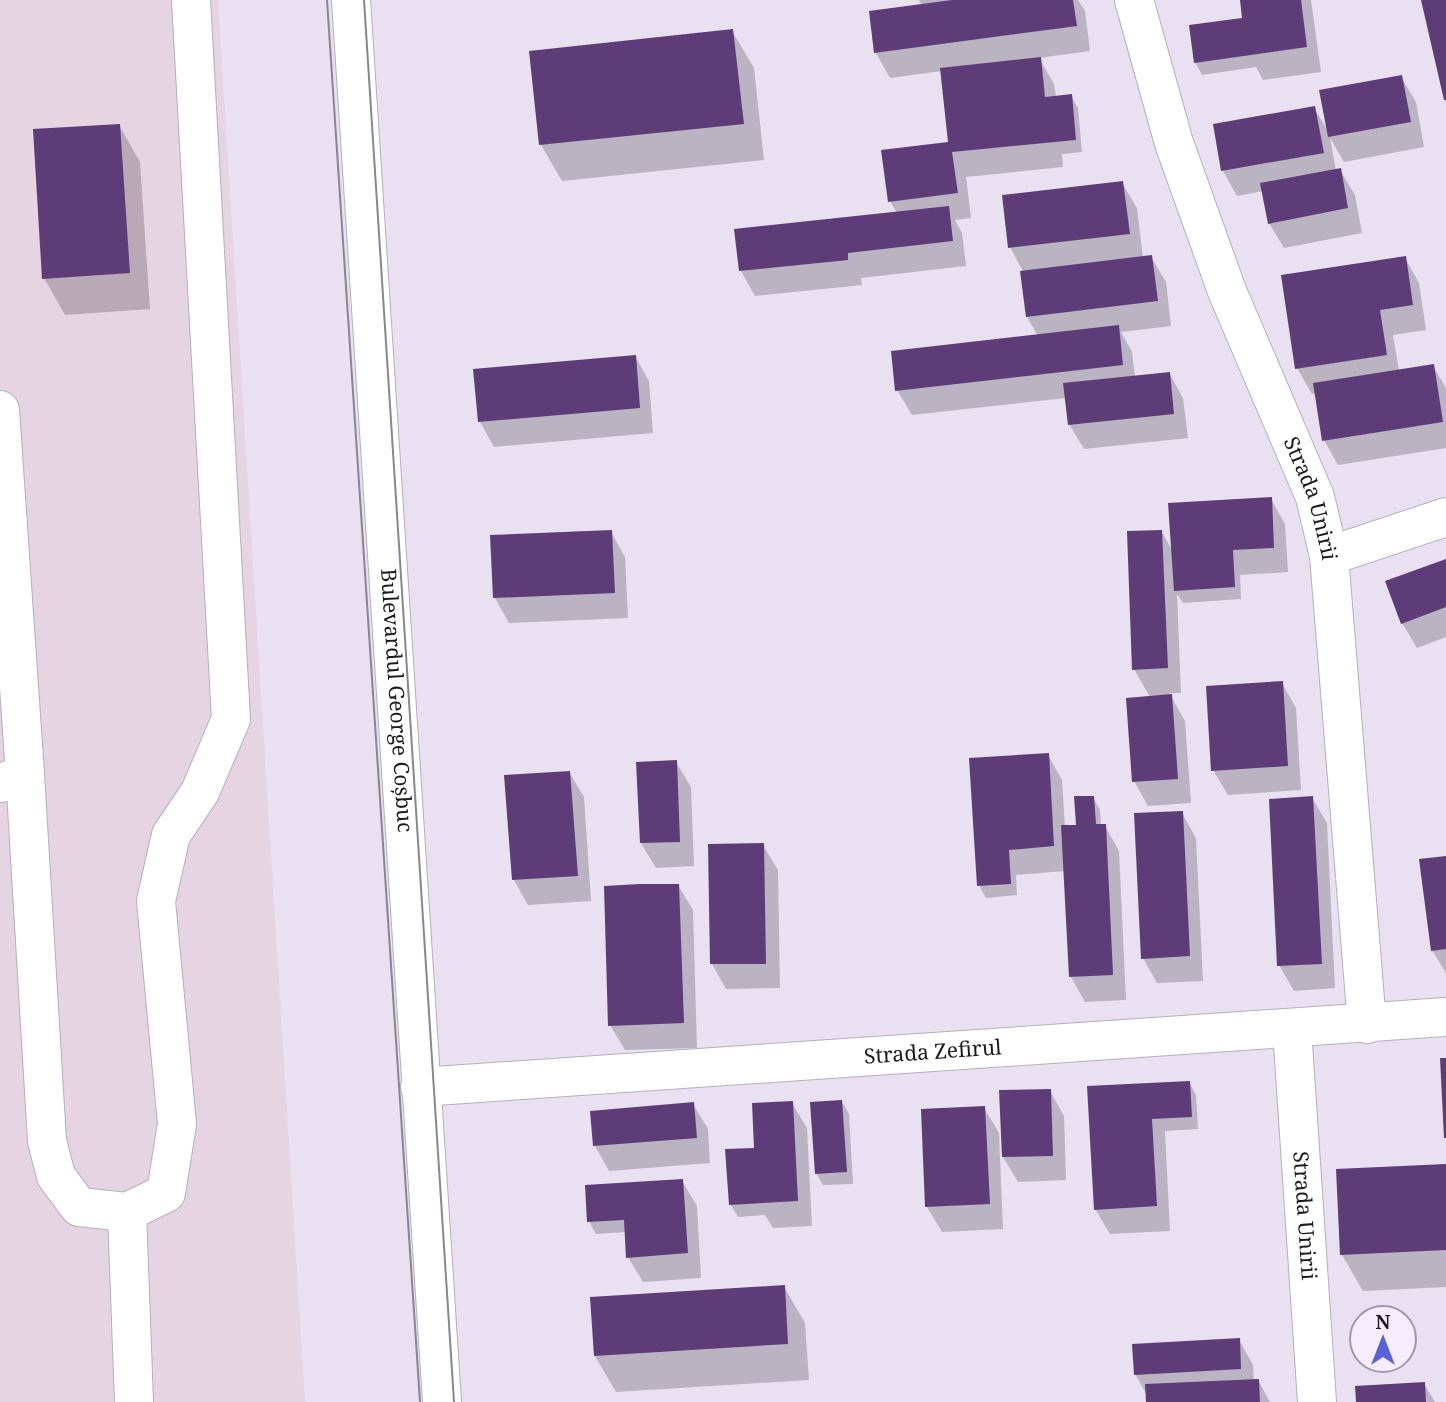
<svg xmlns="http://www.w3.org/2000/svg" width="1446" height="1402" viewBox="0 0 1446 1402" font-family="'Noto Serif',serif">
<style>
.industrial{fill:#e7d4e3}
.shadow{fill:#0003}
.building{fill:#5d3c78}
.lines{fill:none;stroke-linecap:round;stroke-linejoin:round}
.minor-casing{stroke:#b6aebf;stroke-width:40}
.major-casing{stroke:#b6aebf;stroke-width:40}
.minor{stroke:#fff;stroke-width:38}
.major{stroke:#fff;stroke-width:38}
.tram{stroke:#8b8591;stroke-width:2}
.labels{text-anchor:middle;stroke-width:7;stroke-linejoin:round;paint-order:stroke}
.street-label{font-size:21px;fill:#1c191f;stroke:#f6edff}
</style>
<rect width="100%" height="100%" fill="#e9e0f2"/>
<!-- industrial -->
<path class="industrial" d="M0,0H218L305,1402H0Z"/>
<!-- shadow -->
<g class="shadow">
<path d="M919,0H1078L1085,11L1090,51L1039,58L1054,84L1056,97L1071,96L1078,108L1082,152L1062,154L1063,167L966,177L971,218L955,220L962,233L966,266L861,278L862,285L755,296L741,271L897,213L890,201L950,143L942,71L890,78L876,53L922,6Z"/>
<path d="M1241,0H1311L1321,72L1263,80L1256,67L1202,75L1195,62L1244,19Z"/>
<path d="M732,31L754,68L764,160L562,181L541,145Z"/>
<path d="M1401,77L1416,102L1424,147L1344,162L1330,138L1336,171L1340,170L1355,195L1362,233L1284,248L1269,223L1263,191L1237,196L1223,171L1314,108L1328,131Z"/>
<path d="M119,125L140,162L150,309L65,315L44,278Z"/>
<path d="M1122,183L1137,208L1143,258L1151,257L1166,282L1171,326L1121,332L1132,352L1135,377L1169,373L1183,398L1188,438L1084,449L1069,424L1066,398L912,415L897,390L1038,336L1027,317L1024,273L1010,247Z"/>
<path d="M1405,258L1419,283L1426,330L1393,335L1399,371L1433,366L1446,388V448L1338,465L1324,440L1316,393L1312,394L1297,368Z"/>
<path d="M635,356L649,381L653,433L494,447L480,422L475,371Z"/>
<path d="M1271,499L1285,524L1288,572L1240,575L1241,599L1183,603L1177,594L1181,693H1169L1185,721L1191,803L1148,806L1134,781L1150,697L1134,669L1162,532L1173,552Z"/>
<path d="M611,532L625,557L628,618L509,623L495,598L492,537Z"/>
<path d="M1446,560V637L1417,648L1402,623Z"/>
<path d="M1282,683L1296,708L1301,790L1228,795L1213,770Z"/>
<path d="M1048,755L1062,780L1065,827H1079L1093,797L1100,810L1101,826H1105L1119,851L1126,1000L1085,1002L1071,977L1065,871L1016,875L1017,895L986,898L979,885Z"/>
<path d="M676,762L691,787L694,866L656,868L641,843Z"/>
<path d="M569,772L584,797L591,901L528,905L514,880Z"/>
<path d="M1312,798L1327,823L1335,988L1294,991L1279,965Z"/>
<path d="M1182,813L1196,838L1203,981L1157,983L1143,958Z"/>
<path d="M763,845L778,870L780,988L726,989L712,964Z"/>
<path d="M1446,858V973L1432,950Z"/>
<path d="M678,885L693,910L697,1048L625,1050L610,1025Z"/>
<path d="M1189,1082L1196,1095L1198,1129L1165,1131L1170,1231L1110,1234L1095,1209L1089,1088Z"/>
<path d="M1050,1091L1064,1116L1066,1180L1018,1182L1003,1157Z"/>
<path d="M842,1102L849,1114L853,1184L823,1185L816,1173Z"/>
<path d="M792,1103L807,1128L812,1226L773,1228L765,1215L738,1217L731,1205L756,1149Z"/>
<path d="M693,1104L708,1129L710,1163L609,1171L595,1146Z"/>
<path d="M984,1108L999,1133L1003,1229L942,1232L927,1207L923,1111Z"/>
<path d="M1446,1166V1287L1363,1291L1342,1255Z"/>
<path d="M682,1181L697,1206L701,1278L643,1282L628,1257L627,1232L596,1234L589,1221Z"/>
<path d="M784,1287L805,1323L809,1380L616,1392L595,1356Z"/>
<path d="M1239,1340L1253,1365L1254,1381L1258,1380L1270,1402H1148L1147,1395L1135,1374Z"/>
<path d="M1424,1384L1435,1402H1358Z"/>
</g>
<!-- building -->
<g class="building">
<path d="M952,0H1073L1077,26L874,53L869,11Z"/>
<path d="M1240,0H1301L1307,47L1194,63L1189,25L1242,18Z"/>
<path d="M1421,0H1446V100H1444Z"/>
<path d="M733,29L744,124L539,145L529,51Z"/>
<path d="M1041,57L1045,97L1072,94L1076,140L952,152L958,193L888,202L881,150L948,142L940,68Z"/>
<path d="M1402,75L1411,122L1328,137L1319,90Z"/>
<path d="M1315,106L1324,153L1221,171L1213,124Z"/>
<path d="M120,124L130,273L42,279L33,129Z"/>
<path d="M1341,168L1348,208L1268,224L1260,183Z"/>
<path d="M1123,181L1130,234L1008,248L1002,195Z"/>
<path d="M949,206L953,241L848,253V260L739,271L734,229Z"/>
<path d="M1152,255L1158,301L1026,317L1020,271Z"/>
<path d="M1406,256L1413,305L1380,310L1387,355L1295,369L1281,275Z"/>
<path d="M1119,325L1123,365L895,391L891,351Z"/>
<path d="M636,355L640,408L478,422L473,369Z"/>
<path d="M1434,364L1443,422L1322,441L1313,383Z"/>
<path d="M1170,372L1174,414L1068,425L1063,383Z"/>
<path d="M1272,497L1274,548L1233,550L1235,587L1174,591L1168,503Z"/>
<path d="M612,530L615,593L493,598L490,535Z"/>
<path d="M1162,530L1168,668L1132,670L1127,531Z"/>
<path d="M1446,559V607L1401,624L1385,581Z"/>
<path d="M1283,681L1288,766L1211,771L1206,686Z"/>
<path d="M1172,694L1178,779L1132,782L1126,698Z"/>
<path d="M1049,753L1054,846L1009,850L1011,884L977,886L969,758Z"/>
<path d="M677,760L680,842L640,843L636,762Z"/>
<path d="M570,771L578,876L512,880L504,775Z"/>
<path d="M1074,796H1094L1096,824H1106L1113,975L1069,977L1061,825H1076Z"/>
<path d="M1313,796L1322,964L1277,966L1269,799Z"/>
<path d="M1183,811L1190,956L1141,959L1134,813Z"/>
<path d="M764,843L766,964H710L708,844Z"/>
<path d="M1446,856V949L1431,951L1419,859Z"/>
<path d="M640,884H679L684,1023L608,1026L604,886Z"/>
<path d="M1440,1058H1446V1138H1444Z"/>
<path d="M1190,1081L1192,1117L1152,1119L1157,1206L1094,1210L1087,1086Z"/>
<path d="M1051,1089L1053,1156L1002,1157L999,1090Z"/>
<path d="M842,1100L847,1172L815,1174L810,1102Z"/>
<path d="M793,1101L798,1201L729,1205L725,1149L754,1148L752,1103Z"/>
<path d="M694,1102L697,1138L593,1146L590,1111Z"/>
<path d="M985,1106L990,1204L925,1207L921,1109Z"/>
<path d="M1446,1164V1250L1340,1255L1336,1169Z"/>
<path d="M683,1179L688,1253L626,1258L624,1220L587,1222L585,1185Z"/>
<path d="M785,1285L788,1344L594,1356L590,1297Z"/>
<path d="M1240,1338L1241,1369L1134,1375L1132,1344Z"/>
<path d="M1259,1379L1260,1402H1146L1145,1384Z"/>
<path d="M1425,1382L1426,1402H1356L1355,1386Z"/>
</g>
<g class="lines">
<defs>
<g id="minor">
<path id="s1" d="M1134,0L1174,143L1227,291L1315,497L1329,556L1367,1024"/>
<path d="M0,410L25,774L1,783"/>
<path d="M1329,556L1446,517"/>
<path d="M25,774L47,1141L56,1176L79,1207L127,1212L166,1193L177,1124L156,901L171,835L200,792L231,719L191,0"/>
<path id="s2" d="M1292,1029L1317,1402"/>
<path id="s3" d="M420,1087L1446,1017"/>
<path d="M127,1212L134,1402"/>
</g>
<g id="major">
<path id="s4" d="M351,0L442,1402"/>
</g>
</defs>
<!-- minor casing -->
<use href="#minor" class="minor-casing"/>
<!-- major casing -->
<use href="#major" class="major-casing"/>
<!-- minor -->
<use href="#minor" class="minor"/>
<!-- major -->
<use href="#major" class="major"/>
<!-- tram -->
<g class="tram">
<path d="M327,0L420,1402"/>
<path d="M364,0L454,1402"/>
</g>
</g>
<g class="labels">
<!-- street labels -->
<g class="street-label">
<text dy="7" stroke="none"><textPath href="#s1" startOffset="530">Strada Unirii</textPath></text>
<text dy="7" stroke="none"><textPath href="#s4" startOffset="702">Bulevardul George Coșbuc</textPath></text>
<text dy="7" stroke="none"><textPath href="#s3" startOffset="514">Strada Zefirul</textPath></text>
<text dy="7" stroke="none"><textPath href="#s2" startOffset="187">Strada Unirii</textPath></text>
</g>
</g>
<!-- north arrow -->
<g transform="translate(1383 1339)"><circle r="33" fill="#f6edff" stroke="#9f98a5" stroke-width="2"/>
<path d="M0-5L12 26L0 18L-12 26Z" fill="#5962d9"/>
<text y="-10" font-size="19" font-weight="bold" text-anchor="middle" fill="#1c191f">N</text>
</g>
</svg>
